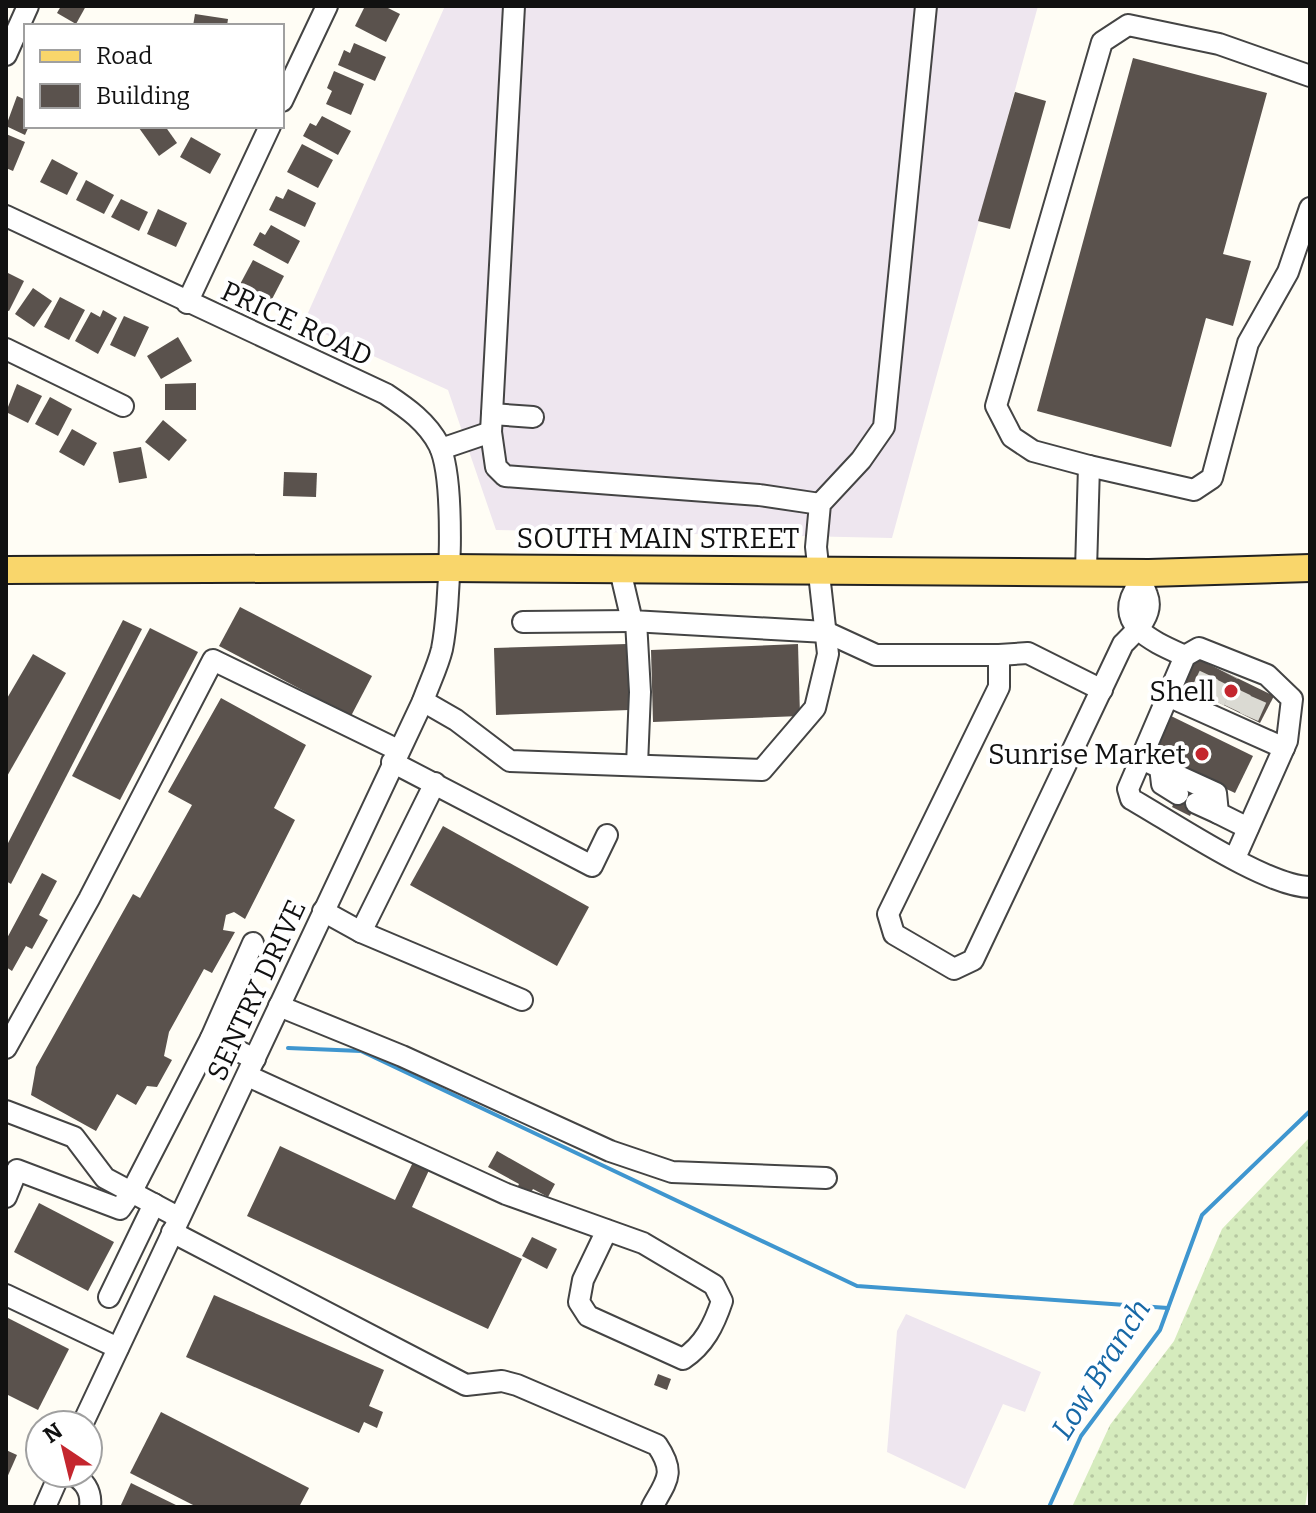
<svg xmlns="http://www.w3.org/2000/svg" width="1316" height="1513" viewBox="0 0 1316 1513" font-family="Bitter,serif">
<style>
.industrial{fill:#eee6ef}
.grass{fill:url(#grass-dots)}
.lines{fill:none;stroke-linecap:round;stroke-linejoin:round}
.stream{stroke:#3f96cf;stroke-width:4}
.building{fill:#5a524d}
.minor-tunnel{stroke:#dbdad3;stroke-width:20;stroke-dasharray:20 10;stroke-linecap:butt}
.minor-casing{stroke:#444;stroke-width:24}
.major-casing{stroke:#222;stroke-width:30}
.minor{stroke:#fff;stroke-width:20}
.major{stroke:#f9d66b;stroke-width:26}
.poi-dot{fill:#c4262e;stroke:#fff;stroke-width:3}
.labels{text-anchor:middle;stroke-width:8;stroke-linejoin:round;paint-order:stroke}
.street-label{font-size:28px;fill:#111;stroke:#fff}
.poi-label{font-size:28px;fill:#111;stroke:#fff;text-anchor:end}
.water-label{font-size:30px;font-style:italic;fill:#1768a6;stroke:#fff}
</style>
<defs>
<pattern id="grass-dots" width="8" height="8" patternUnits="userSpaceOnUse" patternTransform="scale(2)"><rect width="8" height="8" fill="#d5ebbd"/><path d="M2 2h.1M6 6h.1" fill="none" stroke="#b6c8a1" stroke-width="1.8" stroke-linecap="round"/></pattern>
</defs>
<rect width="100%" height="100%" fill="#fffdf5"/>
<!-- industrial -->
<g class="industrial">
<path d="M445,6H1038L892,538L496,530L448,390L303,324Z"/>
<path d="M906,1314L1041,1372L1025,1412L1003,1404L965,1489L887,1452L897,1331Z"/>
</g>
<!-- grass -->
<path class="grass" d="M1310,1137V1475L1305,1507H1072L1110,1425L1174,1341L1222,1229Z"/>
<g class="lines">
<!-- stream -->
<g class="stream">
<path d="M288,1048L361,1051L857,1286L1168,1308"/>
<path d="M1049,1507L1081,1436L1160,1330L1202,1215L1310,1111"/>
</g>
</g>
<!-- building -->
<g class="building">
<path d="M61,6H86L76,24L57,13Z"/>
<path d="M365,6H384L400,14L386,42L355,26Z"/>
<path d="M195,14L228,19L227,26H193Z"/>
<path d="M354,43L386,57L375,81L338,65L344,50L350,53Z"/>
<path d="M1133,58L1267,93L1223,254L1251,261L1233,326L1206,318L1171,447L1037,411Z"/>
<path d="M334,71L364,84L351,115L326,104L332,91L327,88Z"/>
<path d="M1015,92L1046,101L1010,229L978,221Z"/>
<path d="M17,96L26,100V126H29L25,135L6,126Z"/>
<path d="M322,116L351,131L338,155L303,136L310,123L316,126Z"/>
<path d="M143,126H165L177,143L159,156L139,128Z"/>
<path d="M6,134L25,142L13,171L6,168Z"/>
<path d="M191,137L221,154L210,174L180,157Z"/>
<path d="M302,144L333,160L318,188L287,172Z"/>
<path d="M52,159L78,173L67,195L40,182Z"/>
<path d="M86,180L114,195L104,214L76,200Z"/>
<path d="M288,189L316,203L305,227L269,210L276,196L283,199Z"/>
<path d="M121,199L148,212L139,231L111,217Z"/>
<path d="M158,209L187,223L176,247L147,234Z"/>
<path d="M271,225L300,241L288,264L253,245L260,232L265,235Z"/>
<path d="M253,260L284,276L270,303L238,288Z"/>
<path d="M6,272L24,281L9,311L6,310Z"/>
<path d="M33,288L52,301L34,327L15,314Z"/>
<path d="M60,297L85,310L69,340L44,327Z"/>
<path d="M103,310L117,318L98,354L75,341L91,312L100,317Z"/>
<path d="M124,316L149,327L135,357L110,345Z"/>
<path d="M178,337L192,361L161,379L147,356Z"/>
<path d="M196,383V410H165V384Z"/>
<path d="M17,384L42,396L28,423L6,412Z"/>
<path d="M50,397L72,409L58,436L35,424Z"/>
<path d="M163,420L187,440L169,461L145,442Z"/>
<path d="M72,429L97,443L84,466L59,452Z"/>
<path d="M141,447L147,478L119,483L113,452Z"/>
<path d="M284,472L317,473L316,497L283,496Z"/>
<path d="M240,607L372,676L351,716L219,646Z"/>
<path d="M123,620L142,629L11,884L6,881V847Z"/>
<path d="M150,628L198,652L120,800L72,776Z"/>
<path d="M627,644L629,710L496,715L494,648Z"/>
<path d="M798,644L800,716L653,722L651,650Z"/>
<path d="M33,654L66,673L6,778V700Z"/>
<path d="M1196,658L1274,696L1260,723L1183,685Z"/>
<path d="M221,698L306,745L274,808L295,820L245,919L234,912L226,915L223,930L235,932L212,973L204,969L169,1032L164,1056L172,1060L157,1087L147,1086L136,1105L117,1094L96,1131L31,1095L36,1067L133,894L140,898L192,805L168,792Z"/>
<path d="M1169,715L1253,756L1235,793L1150,753Z"/>
<path d="M1183,784L1200,793L1190,816L1172,807Z"/>
<path d="M443,826L589,907L557,966L410,885Z"/>
<path d="M42,873L57,881L39,915L48,920L32,949L26,946L12,971L6,967V940Z"/>
<path d="M280,1146L395,1200L414,1160L430,1168L412,1207L522,1259L488,1329L247,1216Z"/>
<path d="M497,1151L555,1184L548,1197L533,1189L528,1197L516,1190L519,1184L488,1167Z"/>
<path d="M39,1203L114,1242L88,1291L14,1252Z"/>
<path d="M532,1237L557,1249L547,1269L522,1256Z"/>
<path d="M214,1295L384,1370L369,1406L383,1412L377,1428L364,1422L359,1433L186,1357Z"/>
<path d="M6,1317L69,1349L38,1410L6,1394Z"/>
<path d="M658,1374L671,1379L667,1390L654,1385Z"/>
<path d="M161,1412L309,1488L299,1507H197L130,1473Z"/>
<path d="M6,1450L17,1455L6,1480Z"/>
<path d="M131,1483L180,1507H120Z"/>
</g>
<g class="lines">
<!-- minor-tunnel -->
<g class="minor-tunnel">
<path d="M1200,693L1213,666"/>
<path d="M1215,701L1229,674"/>
<path d="M1233,709L1246,682"/>
<path d="M1249,717L1261,690"/>
</g>
<defs>
<g id="minor">
<path d="M514,6L491,432L496,467L505,476L759,495L820,504"/>
<path d="M6,55L28,6"/>
<path d="M282,101L327,6"/>
<path d="M6,216L386,394C407,408 427,422 439,445C456,479 450,609 442,649C438,666 429,684 423,701L82,1425"/>
<path d="M187,303L270,126"/>
<path d="M6,349L123,406"/>
<path d="M492,414L533,417"/>
<path d="M441,449L491,432"/>
<path d="M1089,466L1033,451L1012,437L996,406L1102,42L1128,25L1219,44L1310,76"/>
<path d="M620,570L632,621L826,632L876,655H999V687L888,914L894,934L954,969L973,960L1123,644C1135,632 1155,615 1147,595C1144,585 1139,584 1138,572"/>
<path d="M1086,570L1089,466L1194,490L1212,478L1248,343L1288,272L1310,208"/>
<path d="M1139,584C1109,624 1154,642 1185,656"/>
<path d="M636,621L640,692L637,765"/>
<path d="M523,622L632,621"/>
<path d="M999,655L1028,653L1102,690"/>
<path d="M1168,696L1284,748"/>
<path d="M423,701L456,720L510,761L762,770L815,708L828,654L816,547L820,504L861,460L884,427L926,6"/>
<path d="M1141,759L1216,793L1218,813L1248,828"/>
<path d="M392,762L592,866L607,835"/>
<path d="M1160,767L1162,784L1178,794"/>
<path d="M1196,803L1218,813"/>
<path d="M1235,858L1287,741L1292,699L1267,675L1199,648L1185,656L1128,789L1131,799C1172,822 1267,887 1310,887"/>
<path d="M323,911L361,932L522,1000"/>
<path d="M361,932L435,783"/>
<path d="M279,1006L402,1056L610,1151L672,1172L826,1178"/>
<path d="M211,1038L253,943"/>
<path d="M6,1048L89,899L213,660L398,750"/>
<path d="M248,1076L506,1194L643,1243L714,1285L722,1301C714,1325 704,1345 683,1359L588,1316L579,1302L583,1280L607,1230"/>
<path d="M6,1111L74,1137L105,1178L178,1217"/>
<path d="M6,1197L17,1170L120,1209L131,1193L211,1038L255,1059"/>
<path d="M172,1232L466,1385L502,1381L517,1385L657,1445C676,1473 667,1480 652,1507"/>
<path d="M6,1295L118,1348"/>
<path d="M109,1297L154,1204"/>
<path d="M69,1473C84,1479 92,1491 90,1507"/>
<path d="M45,1507L60,1473"/>
</g>
<path id="major" d="M6,570L448,568L1149,573L1310,568"/>
</defs>
<!-- minor casing -->
<use href="#minor" class="minor-casing"/>
<!-- major casing -->
<use href="#major" class="major-casing"/>
<!-- minor -->
<use href="#minor" class="minor"/>
<!-- major -->
<use href="#major" class="major"/>
</g>
<!-- markers -->
<g class="poi-dot">
<circle cx="1231" cy="691" r="8"/>
<circle cx="1202" cy="754" r="8"/>
</g>
<g class="labels">
<!-- street labels -->
<g class="street-label">
<text transform="translate(297 323) rotate(25)" y="10">PRICE ROAD</text>
<text x="658" y="548">SOUTH MAIN STREET</text>
<text transform="translate(256 990) rotate(-65)" y="10">SENTRY DRIVE</text>
</g>
<!-- poi labels -->
<g class="poi-label">
<text x="1215" y="701">Shell</text>
<text x="1186" y="764">Sunrise Market</text>
</g>
<!-- water labels -->
<g class="water-label">
<text transform="translate(1101 1369) rotate(-58)" y="10">Low Branch</text>
</g>
</g>
<!-- border -->
<rect width="1316" height="1513" fill="none" stroke="#111111" stroke-width="16"/>
<!-- legend -->
<rect x="24" y="24" width="260" height="104" fill="#ffffff" stroke="#a0a0a0" stroke-width="2"/>
<rect x="40" y="50" width="40" height="12" fill="#f9d66b" stroke="#a0a0a0" stroke-width="2"/>
<text x="96" y="64" font-size="24" fill="#111111">Road</text>
<rect x="40" y="84" width="40" height="24" fill="#5a524d" stroke="#a0a0a0" stroke-width="2"/>
<text x="96" y="104" font-size="24" fill="#111111">Building</text>
<!-- north arrow -->
<g transform="translate(64 1449) rotate(325)"><circle r="38" fill="#ffffff" stroke="#a0a0a0" stroke-width="2"/>
<path d="M0-6L14 30L0 20L-14 30Z" fill="#c4262e"/>
<text y="-12" font-size="22" font-weight="bold" text-anchor="middle" fill="#111111">N</text>
</g>
</svg>
